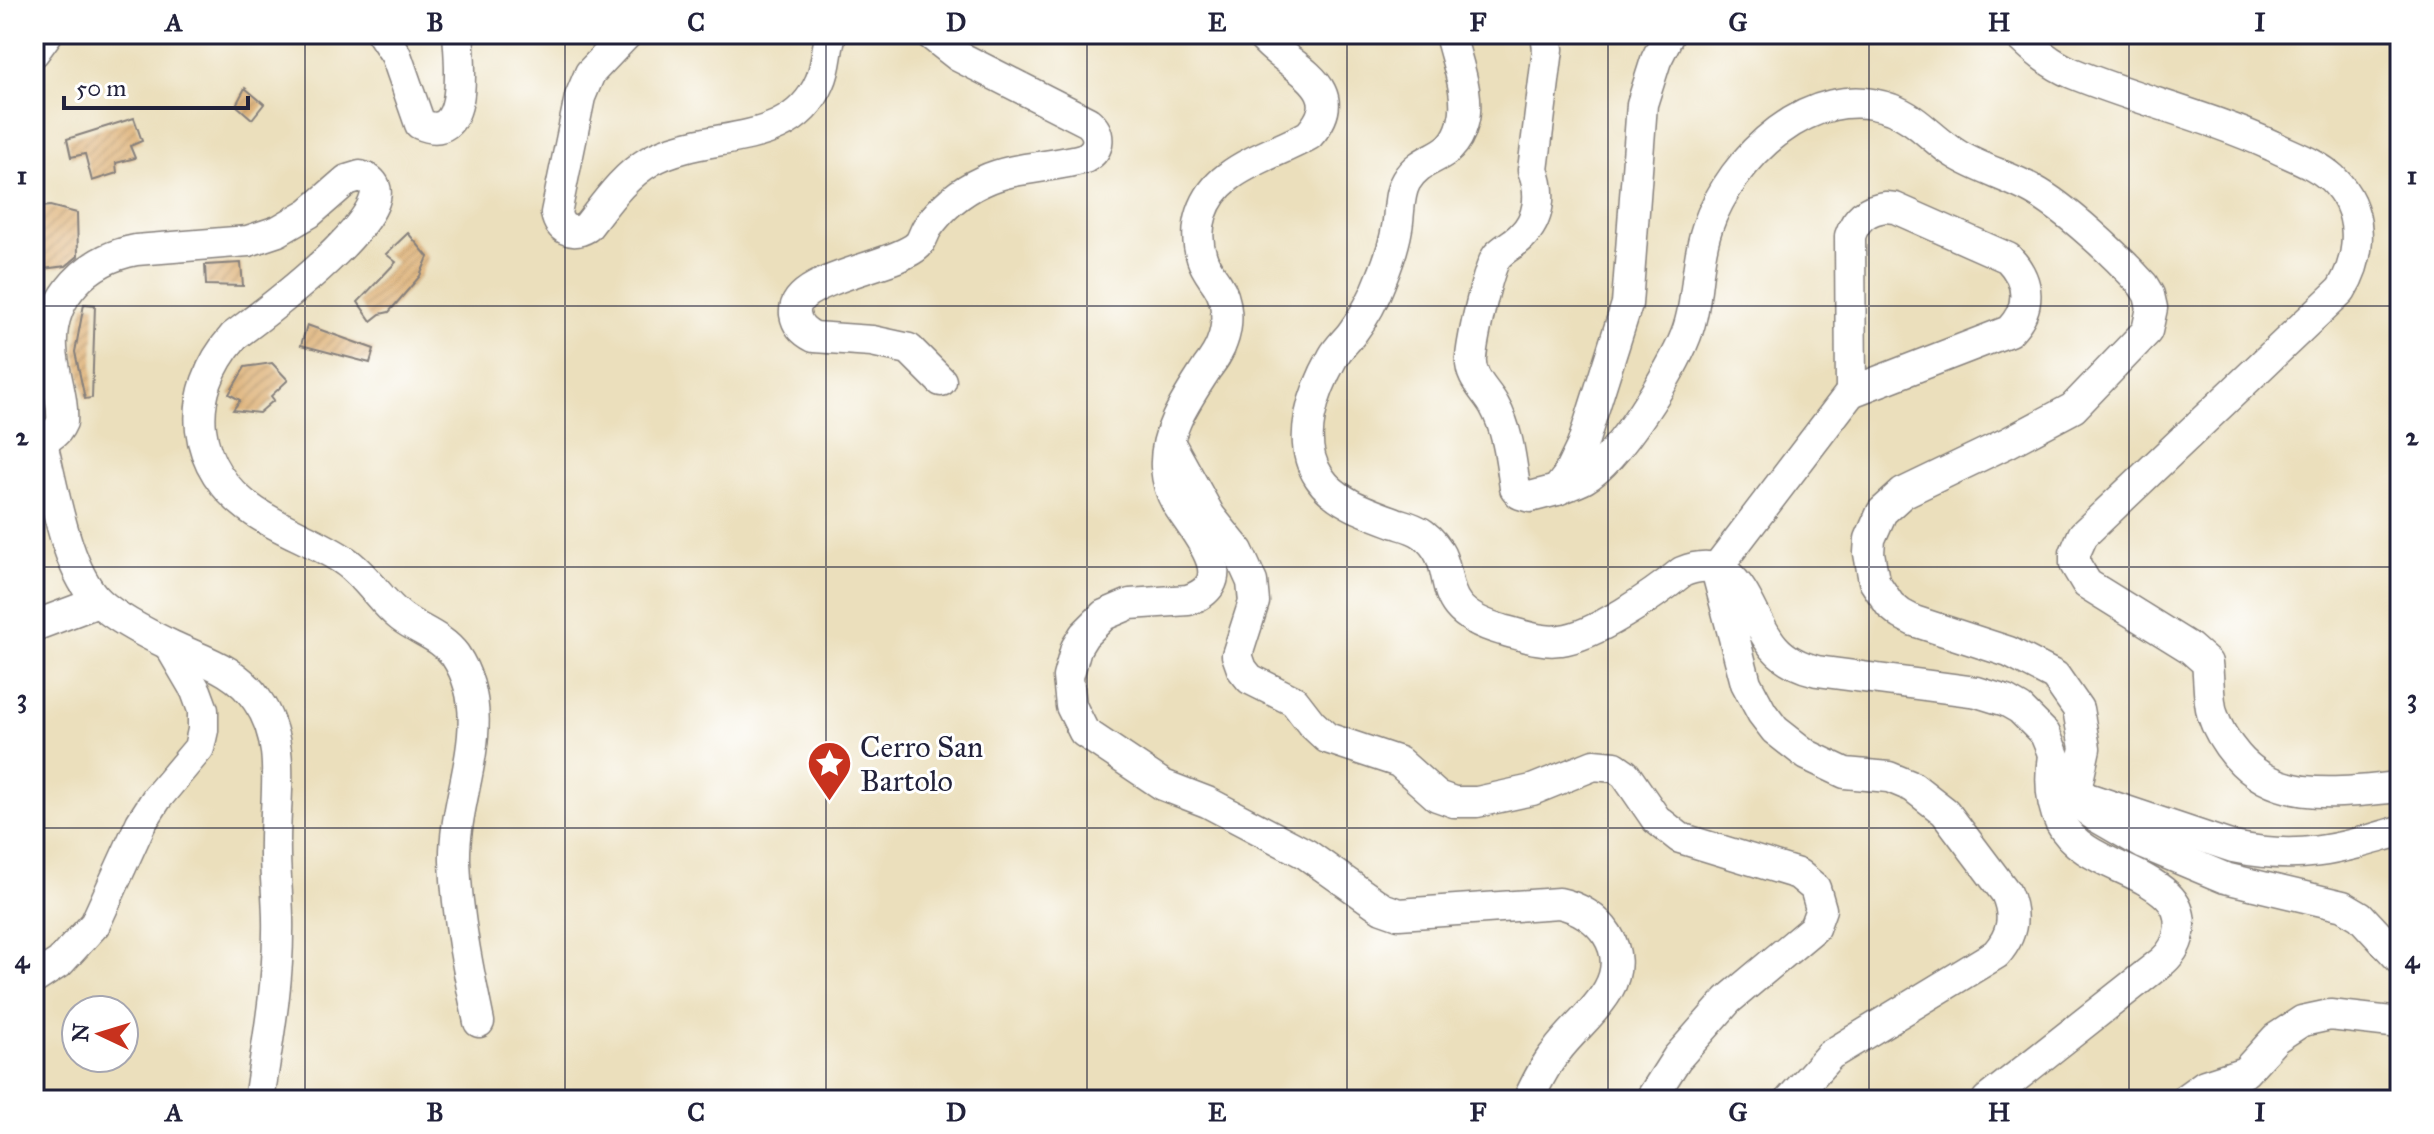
<svg xmlns="http://www.w3.org/2000/svg" width="2434" height="1134" viewBox="0 0 2434 1134" font-family="'IM FELL Great Primer',serif">
<style>
.building{fill:url(#building-hatch)}
.lines{fill:none;stroke-linecap:round;stroke-linejoin:round}
.street-casing{stroke:#86807c;stroke-width:33}
.street{stroke:#fff;stroke-width:30}
.grid{fill:none;stroke:#22223b;stroke-width:2;stroke-opacity:0.55}
.labels{text-anchor:middle;stroke-width:6;stroke-linejoin:round;paint-order:stroke}
.poi-label{font-size:30px;fill:#22223b;stroke:#fff;text-anchor:start}
.neatline{fill:none;stroke:#22223b;stroke-width:3}
.grid-label{font-size:26px;text-anchor:middle;font-weight:bold;fill:#22223b}
</style>
<defs>
<pattern id="building-hatch" width="6" height="6" patternUnits="userSpaceOnUse" patternTransform="scale(2)"><rect width="6" height="6" fill="#deb37a"/><path d="M-1 1l2-2M0 6l6-6M5 7l2-2" fill="none" stroke="#be9a6a"/></pattern>
</defs>
<rect width="100%" height="100%" fill="#fff"/>
<filter id="ink" filterUnits="userSpaceOnUse"><feTurbulence type="fractalNoise" baseFrequency=".0125" numOctaves="2"/><feDisplacementMap in="SourceGraphic" scale="16" xChannelSelector="R" yChannelSelector="G"/><feConvolveMatrix kernelMatrix="1 2 1 2 8 2 1 2 1" color-interpolation-filters="sRGB"/></filter>
<filter id="wash" filterUnits="userSpaceOnUse"><feTurbulence type="fractalNoise" baseFrequency=".006" numOctaves="4" result="noise"/><feDisplacementMap in="SourceGraphic" scale="32" xChannelSelector="R" yChannelSelector="G"/><feGaussianBlur stdDeviation="1.8" result="paint"/><feColorMatrix in="noise" values="0 0 0 0 0 0 0 0 0 0 0 0 0 0 0 0 0 1.4 0 .05"/><feComposite in="paint" operator="in"/></filter>
<g filter="url(#wash)">
<rect width="100%" height="100%" fill="#ebdfbc"/>
<g id="blocks">
<!-- building -->
<g class="building">
<path d="M245,88L264,104L252,119L236,105Z"/>
<path d="M134,118L142,141L130,146L135,158L116,163L117,173L92,181L85,154L71,157L67,139Z"/>
<path d="M50,206L77,213L78,256L66,266L34,270V208Z"/>
<path d="M408,233L428,257L420,276L389,312L380,314L371,321L358,302L396,262L386,254Z"/>
<path d="M241,263L243,286L206,285L205,265Z"/>
<path d="M84,304L95,305L92,398L85,399L75,352Z"/>
<path d="M307,325L374,349L370,363L301,345Z"/>
<path d="M272,363L288,380L271,396L274,400L259,413L233,410L240,400L229,394L245,367Z"/>
</g>
</g>
</g>
<g filter="url(#ink)">
<use href="#blocks" fill-opacity="0" stroke="#86807c" stroke-width="2"/>
<g class="lines">
<defs>
<g id="street">
<path d="M382,34L396,55L420,124C470,146 460,61 458,34"/>
<path d="M627,34L590,73L580,97L556,213C559,229 572,236 587,227C606,203 623,177 650,161C705,129 790,152 820,82C827,67 826,50 831,34"/>
<path d="M930,34L958,56L1088,122C1101,133 1101,149 1085,158C1052,168 1015,166 983,181C961,191 941,208 927,228C924,233 922,241 918,245C895,268 791,277 795,314C797,326 804,332 814,337L872,341L909,349L941,381"/>
<path d="M1260,34C1284,67 1354,85 1309,135C1283,150 1251,159 1228,177C1203,196 1192,228 1202,258C1205,268 1211,275 1217,284C1228,300 1229,324 1222,342C1219,352 1213,360 1207,368C1188,398 1164,431 1166,467C1167,479 1170,492 1176,502C1192,530 1244,581 1188,600L1130,604L1104,615L1084,635L1076,648L1068,677L1071,706L1084,732L1163,785L1207,802L1306,854L1382,908L1399,914L1559,903C1599,911 1631,950 1608,990C1595,1013 1571,1031 1556,1052C1544,1066 1536,1084 1528,1100"/>
<path d="M1450,34C1456,61 1471,95 1463,123C1452,164 1424,151 1406,181C1398,195 1400,212 1397,228C1394,246 1388,263 1381,280C1374,299 1364,317 1352,333C1346,341 1338,348 1333,357C1314,391 1295,441 1319,477C1335,502 1369,513 1396,523C1406,526 1415,528 1423,534C1466,567 1422,607 1502,630C1522,635 1541,643 1561,640C1595,636 1655,594 1682,572C1741,548 1746,614 1774,647C1785,660 1800,667 1817,671L1977,692L2006,701L2020,709L2045,734L2059,768L2076,790L2087,798L2233,847C2300,861 2336,850 2400,831"/>
<path d="M1546,34L1548,49L1533,170C1542,193 1540,219 1521,237C1514,244 1503,249 1497,256C1487,270 1473,338 1471,357C1469,378 1485,389 1494,405C1508,430 1511,460 1515,488L1520,494L1530,497L1557,490L1567,477L1582,446L1627,304L1642,104L1656,60L1669,34"/>
<path d="M2018,34C2035,50 2050,64 2072,73C2138,100 2208,116 2273,146C2293,156 2315,163 2332,178C2364,209 2363,254 2341,290L2083,535L2075,553V564L2087,584L2190,648L2207,663C2209,679 2208,697 2212,713C2217,729 2226,743 2237,756C2279,805 2342,792 2400,787"/>
<path d="M34,52L47,34"/>
<path d="M1886,207L1895,208L2008,258C2030,281 2032,308 2009,331L1851,392L1850,236C1856,218 1867,209 1886,207Z"/>
<path d="M34,438C48,440 57,434 62,422C64,398 53,372 52,348C49,296 88,259 136,250L248,241L278,231L309,213L347,180L360,176C429,194 251,323 234,336C183,394 190,468 255,512C283,531 317,542 345,561C367,576 380,601 401,617C418,630 442,637 455,655C498,719 453,792 455,861C457,916 468,969 479,1022"/>
<path d="M41,439C53,485 65,570 99,602C116,618 151,636 172,646C204,661 236,669 257,700C287,742 275,793 275,841C274,871 279,901 278,932C278,987 267,1045 259,1100"/>
<path d="M1173,449L1210,516L1238,551L1252,582L1254,602L1237,655L1242,669L1250,679L1294,701L1311,723L1327,738L1399,762L1437,796L1454,802H1477L1532,790L1594,765L1615,767L1625,774L1656,819L1680,838L1798,874L1815,888L1821,909L1814,928L1728,1000L1677,1058L1650,1100"/>
<path d="M1557,490C1566,486 1576,483 1585,478C1618,459 1672,371 1686,335C1699,301 1695,263 1707,228C1731,158 1812,79 1891,109C1917,118 1933,140 1956,154C1980,169 2008,176 2033,190C2066,208 2117,256 2143,285L2149,295L2152,308L2147,331L2073,408L2009,442L1903,493L1882,512L1870,539L1869,553L1874,581L1890,605L1901,614L1914,621L2009,652L2055,676L2078,709L2085,748L2076,790L2086,809L2097,817L2144,844L2225,878L2343,906L2360,916L2400,959"/>
<path d="M34,626L98,602"/>
<path d="M34,979L60,962L95,924L141,823L157,798L199,748L203,730V710L196,691L169,645"/>
<path d="M1790,1100L1830,1055L1996,954C2013,935 2016,916 2006,893L1945,812L1913,787L1889,777L1845,773L1807,755L1775,730L1762,713L1746,683L1716,569L1851,392"/>
<path d="M1987,1100L2163,961C2182,944 2187,914 2167,895C2136,866 2081,862 2060,822C2050,802 2050,777 2053,755"/>
<path d="M2184,1100L2205,1085L2245,1072L2276,1038L2302,1021L2330,1015L2400,1023"/>
</g>
</defs>
<!-- street casing -->
<use href="#street" class="street-casing"/>
<!-- street -->
<use href="#street" class="street"/>
</g>
</g>
<!-- grid -->
<path class="grid" d="M305,34V1100M565,34V1100M826,34V1100M1087,34V1100M1347,34V1100M1608,34V1100M1869,34V1100M2129,34V1100M34,306H2400M34,567H2400M34,828H2400"/>
<!-- icons -->
<defs>
<symbol id="sight-pin" viewBox="-11 -11 22 30"><path d="M0 17L-7.5 6A9.5 9.5 0 1 1 7.5 6Z" fill="#c8321e" stroke="#fff"/><path d="M0-6L1.8-2.2L6-1.7L2.9 1.2L3.7 5.4L0 3.3L-3.7 5.4L-2.9 1.2L-6-1.7L-1.8-2.2Z" fill="#fff"/></symbol>
</defs>
<g fill-rule="evenodd">
<use href="#sight-pin" x="804" y="738" width="51" height="69"/>
</g>
<g class="labels">
<!-- poi labels -->
<g class="poi-label">
<text x="860" y="757">Cerro San<tspan x="860" dy="34">Bartolo</tspan></text>
</g>
</g>
<!-- margin -->
<rect width="2434" height="1134" fill="none" stroke="#fff" stroke-width="88"/>
<!-- north arrow -->
<g transform="translate(100 1034) rotate(274)"><circle r="38" fill="#ffffff" stroke="#a7a7b1" stroke-width="2"/>
<path d="M0-6L14 30L0 20L-14 30Z" fill="#c8321e"/>
<text y="-12" font-size="22" font-weight="bold" text-anchor="middle" fill="#22223b">N</text>
</g>
<!-- scale -->
<path d="M64 96v12h184v-12" fill="none" stroke="#22223b" stroke-width="4"/>
<text x="76" y="96" font-size="24" fill="#22223b" stroke="#ffffff" stroke-width="6" paint-order="stroke">50 m</text>
<rect x="44" y="44" width="2346" height="1046" class="neatline"/>
<g class="grid-label">
<text x="174" y="31">A</text>
<text x="435" y="31">B</text>
<text x="696" y="31">C</text>
<text x="956" y="31">D</text>
<text x="1217" y="31">E</text>
<text x="1478" y="31">F</text>
<text x="1738" y="31">G</text>
<text x="1999" y="31">H</text>
<text x="2260" y="31">I</text>
<text x="22" y="184">1</text>
<text x="2412" y="184">1</text>
<text x="22" y="445">2</text>
<text x="2412" y="445">2</text>
<text x="22" y="707">3</text>
<text x="2412" y="707">3</text>
<text x="22" y="968">4</text>
<text x="2412" y="968">4</text>
<text x="174" y="1121">A</text>
<text x="435" y="1121">B</text>
<text x="696" y="1121">C</text>
<text x="956" y="1121">D</text>
<text x="1217" y="1121">E</text>
<text x="1478" y="1121">F</text>
<text x="1738" y="1121">G</text>
<text x="1999" y="1121">H</text>
<text x="2260" y="1121">I</text>
</g>
</svg>
